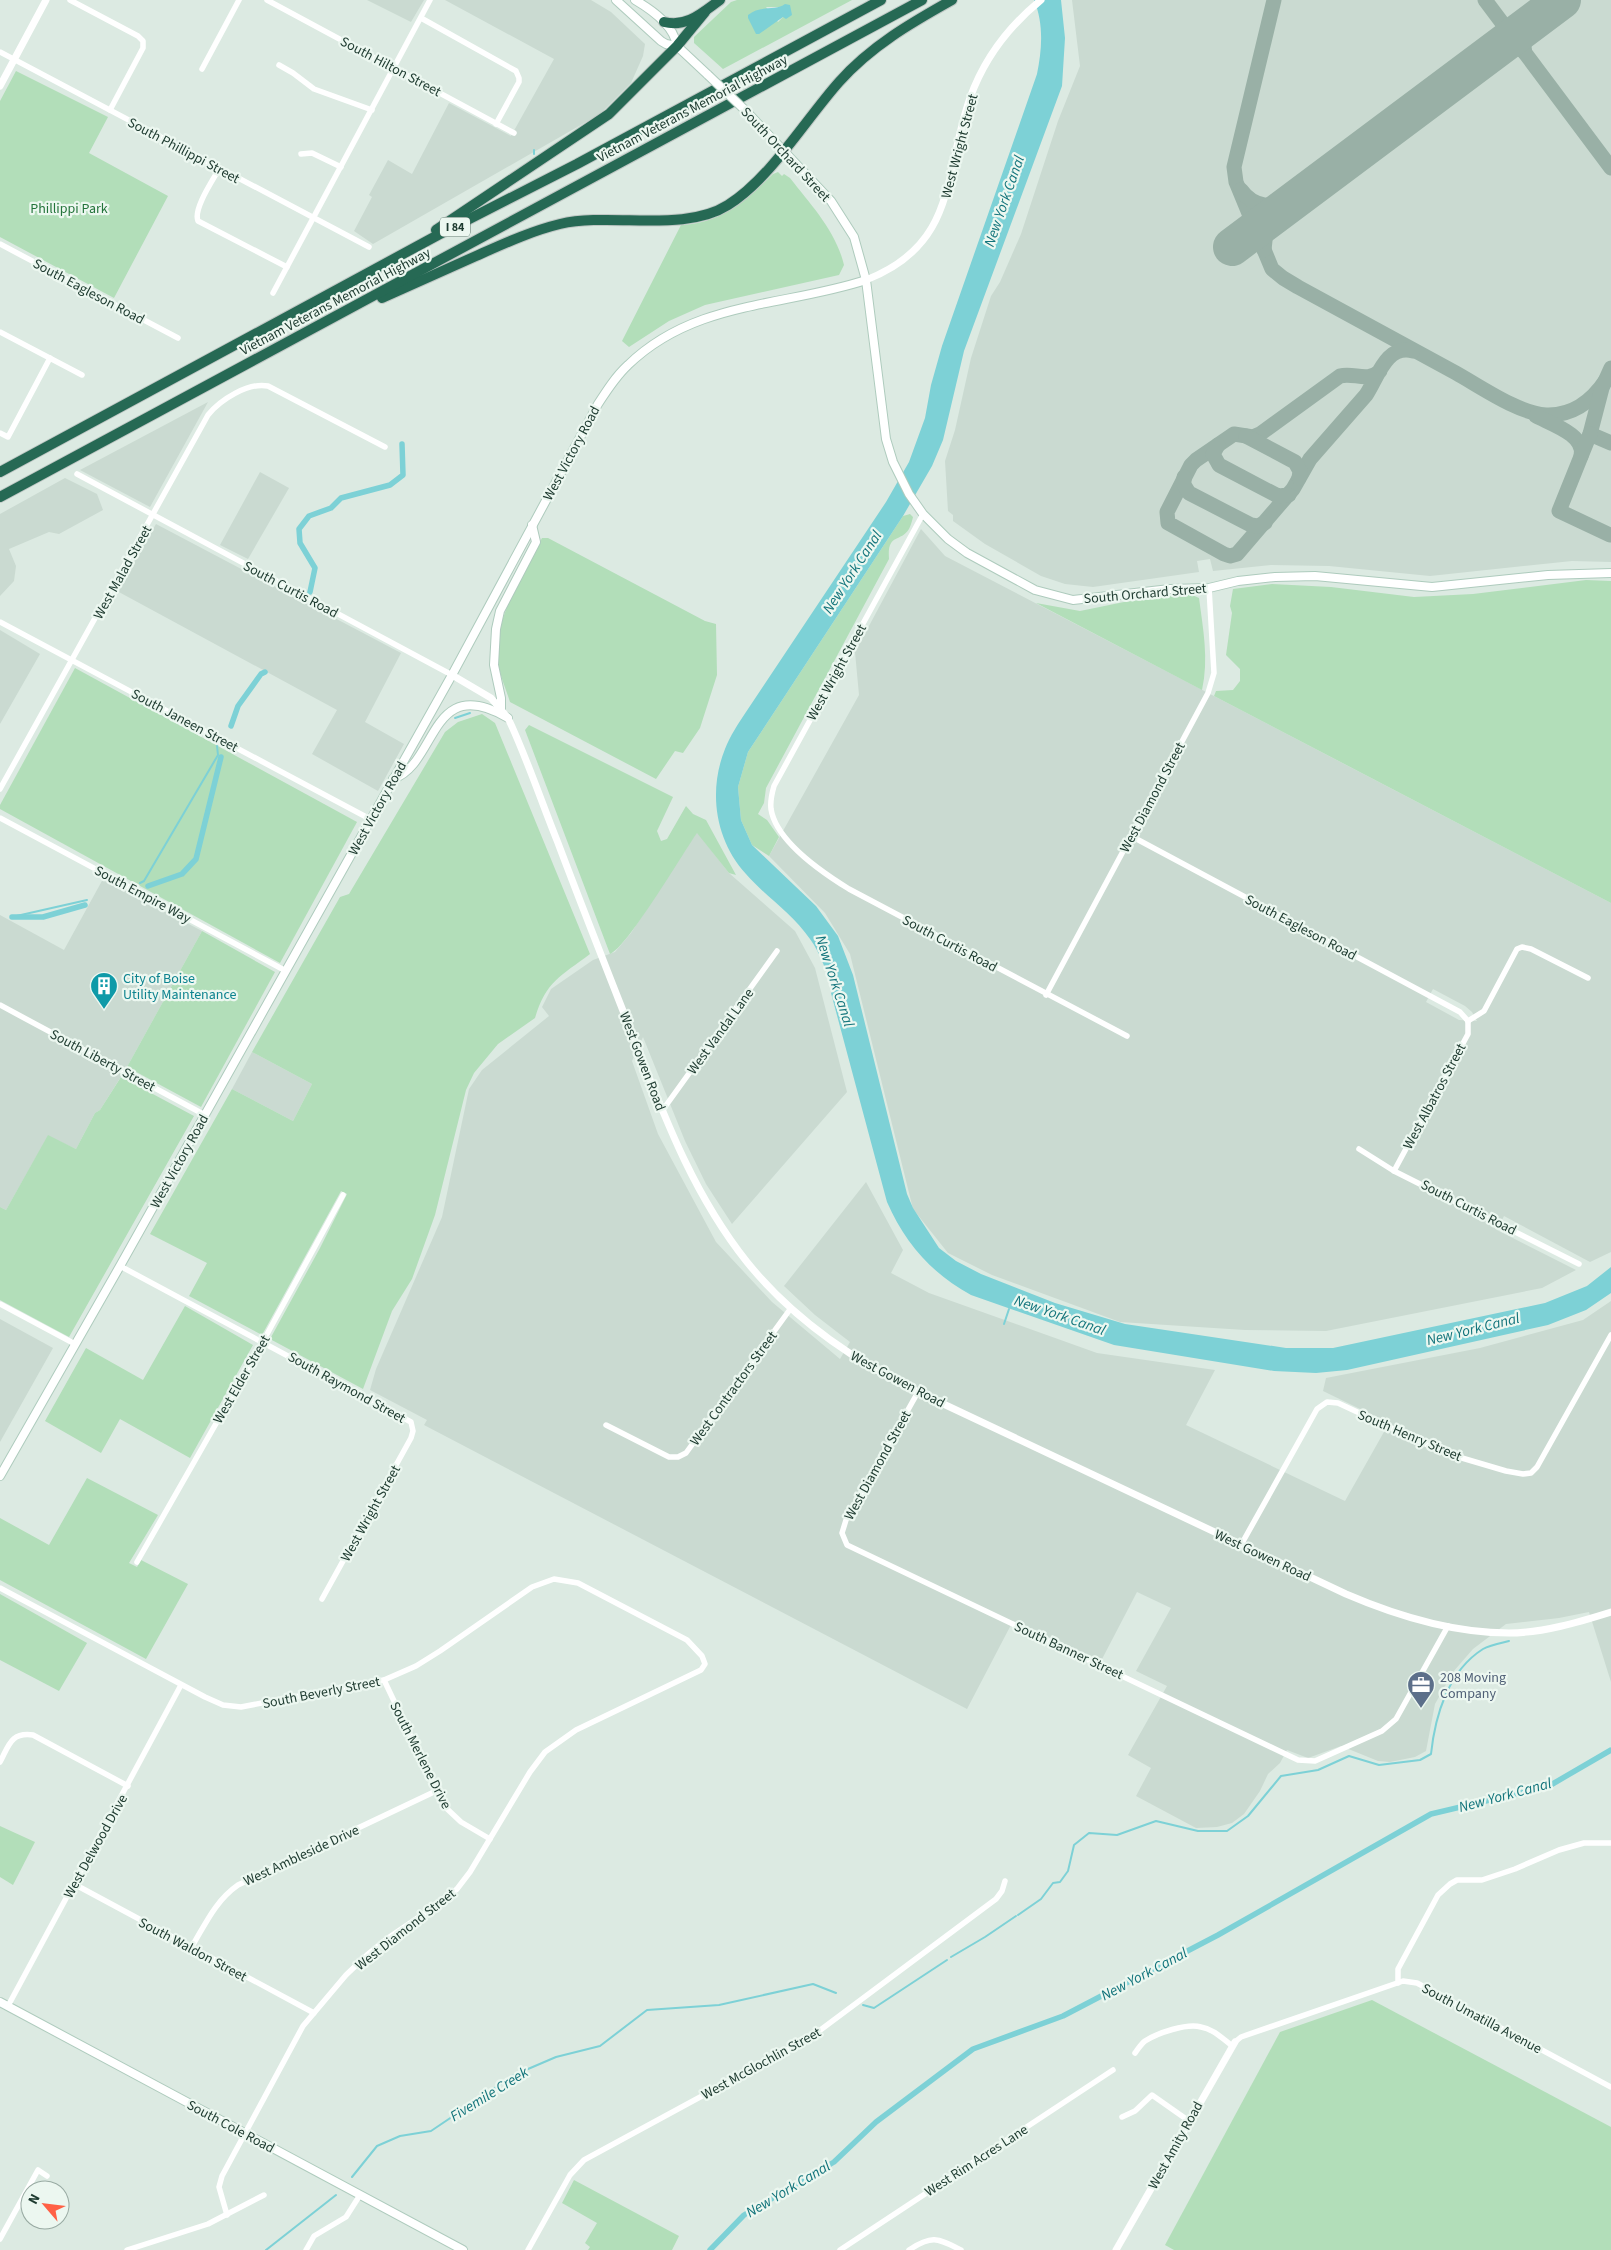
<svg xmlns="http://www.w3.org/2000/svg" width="1611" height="2250" viewBox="0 0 1611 2250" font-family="'Source Sans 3',sans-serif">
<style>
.built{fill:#cadad1;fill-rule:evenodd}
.green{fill:#b2deb9;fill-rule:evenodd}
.water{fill:#7dd1d6}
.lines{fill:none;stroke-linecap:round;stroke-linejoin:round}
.stream{stroke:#7dd1d6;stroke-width:2}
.canal{stroke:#7dd1d6;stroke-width:5.5}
.taxiway{stroke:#99b0a6;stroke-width:15}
.runway{stroke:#99b0a6;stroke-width:38}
.secondary-casing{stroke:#aecbbd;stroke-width:10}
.motorway-casing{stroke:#c0c8c5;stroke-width:12}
.minor{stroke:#fff;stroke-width:5.5}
.tertiary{stroke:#fff;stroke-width:7}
.secondary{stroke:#fff;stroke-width:8}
.motorway{stroke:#266954;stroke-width:10}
.secondary-bridge-casing{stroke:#aecbbd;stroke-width:10;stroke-linecap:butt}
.secondary-bridge{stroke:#fff;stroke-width:8}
.labels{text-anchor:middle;stroke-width:4.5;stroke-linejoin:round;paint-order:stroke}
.shield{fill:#ecf7f0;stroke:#5b7369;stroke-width:1}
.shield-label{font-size:12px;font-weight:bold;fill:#1d3a2f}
.street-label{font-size:14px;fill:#1d3a2f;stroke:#ecf7f0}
.park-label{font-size:14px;fill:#24743b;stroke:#ecf7f0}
.culture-label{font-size:14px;fill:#0d838f;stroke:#ecf7f0;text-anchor:start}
.service-label{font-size:14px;fill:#4e5e75;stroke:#ecf7f0;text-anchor:start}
.water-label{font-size:15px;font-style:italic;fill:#12747b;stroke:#ecf7f0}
</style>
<rect width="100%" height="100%" fill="#dceae2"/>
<!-- built -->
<g class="built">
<path d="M367,0H424L411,22Z"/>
<path d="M445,0H591L611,12L645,44L643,56L631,83L600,114L373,244L354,231L372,197L369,195L388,160L412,174L449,103L511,136L554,59Z"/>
<path d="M1072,0H1611V562L1572,561L1430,576L1329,566L1271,565L1213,571L1210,559L1197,561L1199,572L1093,587L1065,584L1041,576L985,544L953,521V515L948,511L945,461L955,430L971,358L991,296L1000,282L1021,234L1058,121L1080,66Z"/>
<path d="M208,402L150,507L80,470Z"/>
<path d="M260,472L289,488L248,559L220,545Z"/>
<path d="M65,478L97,494L103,510L59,534L49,532L9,549L16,566L14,581L0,596V514Z"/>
<path d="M156,524L401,653L365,722L404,744L378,791L312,754L337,710L117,591Z"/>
<path d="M921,529L945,556L1611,903V1252L1590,1262L1504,1216L1497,1230L1576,1270L1542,1288L1326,1331L1245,1330L1120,1322L992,1275L948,1253L913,1209L850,954L825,913L769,856L859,695L855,652ZM1433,989L1465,1006L1472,1012L1477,1021L1459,1020L1426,1002Z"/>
<path d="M0,630L40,654L0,724Z"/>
<path d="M697,832L729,873L795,931L815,968L847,1092L732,1224L706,1184L685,1141L643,1037L632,1061L658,1134L716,1242L772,1302L840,1359L850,1342L815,1315L784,1286L866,1182L903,1250L891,1273L929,1293L1097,1353L1215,1370L1186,1425L1345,1501L1389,1423L1323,1391L1326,1378L1480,1348L1583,1320L1611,1301V1682L1589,1612L1559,1618L1506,1624L1473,1649L1453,1672L1435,1704L1426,1751L1415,1757L1390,1762L1378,1761L1341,1746L1308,1758L1287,1750L1280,1763L1268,1774L1260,1791L1244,1814L1232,1823L1217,1827L1196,1828L1136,1796L1151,1768L1128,1755L1167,1686L1136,1671L1171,1608L1137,1592L1101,1661L1013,1621L967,1709L424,1425L427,1420L370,1390L376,1369L442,1217L469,1089L482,1070L549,1016L542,1007L551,989L593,960L615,952L631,933Z"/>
<path d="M103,879L202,931L127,1067L100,1110L95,1113L76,1149L48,1136L6,1210L0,1207V915L64,950Z"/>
<path d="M252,1052L312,1084L293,1121L232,1089Z"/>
<path d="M0,1319L53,1348L0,1442Z"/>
</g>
<!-- green -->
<g class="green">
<path d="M737,0H852L723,69L694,43V37L731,2ZM766,7H781L783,17L778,22Z"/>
<path d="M16,71L108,117L89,153L168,196L114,298L0,237V101Z"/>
<path d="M778,172L782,176L784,174L790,178C811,205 836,231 844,265L839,275L705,305L669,321L629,347L622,341L681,225C721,224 747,199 773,174Z"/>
<path d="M910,514L913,517C912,521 911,525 909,529C900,543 887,533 889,559L766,788L764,803L758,814L767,820L779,837L769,856L752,845L741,820L738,787L748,752L903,516Z"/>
<path d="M542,538H548L705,621L716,624L717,675L700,728L683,753L675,751L656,779L510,702C506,689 500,676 498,662C491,623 525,571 542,538Z"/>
<path d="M1586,580L1611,581V903L1214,696L1216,691L1233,690L1240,681V669L1226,655L1232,613L1230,606L1233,589L1272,584L1331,587L1414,597L1473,594Z"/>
<path d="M1190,594L1199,598C1203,629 1209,659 1202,690L1036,603L1080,611L1124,602Z"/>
<path d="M75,668L357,822L280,963L0,809V805Z"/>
<path d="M482,714L495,723L590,954C561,976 546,981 535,1018L498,1044L474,1073L466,1090L435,1215L412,1279L392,1311L363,1389L270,1339L320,1248L347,1194L341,1191L262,1335L189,1296L207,1263L150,1234L232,1089L293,1121L312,1084L252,1052L340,897L349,894L445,732L458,722Z"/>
<path d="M529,725L673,797L657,831L661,841L667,839L686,806L693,814L706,820L736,875L729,873L697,833C683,853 627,948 610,954L525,730Z"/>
<path d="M202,931L275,972L201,1107L127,1067Z"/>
<path d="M121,1077L194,1116L69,1337L0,1300V1207L6,1210L48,1135L76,1149L95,1113L100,1110Z"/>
<path d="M185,1306L253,1345L190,1458L120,1419L101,1453L45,1421L86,1348L143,1380Z"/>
<path d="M87,1478L158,1515L129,1563L137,1567L141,1560L188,1584L146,1659L0,1580V1518L49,1545Z"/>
<path d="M0,1594L87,1643L59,1691L0,1660Z"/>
<path d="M0,1826L35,1842L13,1885L0,1877Z"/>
<path d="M1372,2000L1611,2127V2250H1174L1165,2245L1280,2032Z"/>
<path d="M574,2180L679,2236L672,2250H588L590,2247L585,2243L597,2223L562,2203Z"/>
</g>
<!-- water -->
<g class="water">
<path d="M1034,0H1061L1065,38L1062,86L964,351L943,440L932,466L903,516L748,752L738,787L741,820L752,845L816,906L838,936L853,975L907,1194L913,1208L939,1248L956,1261L981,1274L1055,1303L1125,1324L1286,1348H1333L1545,1303L1587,1286L1611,1267V1293L1586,1310L1548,1325L1347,1370L1316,1373L1274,1371L1114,1345L971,1295C931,1273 905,1243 887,1202L831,993L833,991C827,973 821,954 810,939C792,913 766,897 746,874C715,840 708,791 725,749C730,736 738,724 746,712L886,502L909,462L925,418L931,385L942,346L1037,74C1042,49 1044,24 1034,0Z"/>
<path d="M785,4L790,5L792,15L786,19L783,17L759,34H756L748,18V15C760,5 776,11 785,4Z"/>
</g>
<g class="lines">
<!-- stream -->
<g class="stream">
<path d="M534,154V150"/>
<path d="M455,718L470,713"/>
<path d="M140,883L144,881L218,755L217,746"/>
<path d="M12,917L87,900"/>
<path d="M1004,1324L1009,1309"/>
<path d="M1018,1915L1041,1899L1053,1883L1060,1882L1068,1871L1074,1845L1089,1833L1117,1835L1156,1821L1198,1831H1227L1248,1816L1281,1776L1318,1770L1349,1756L1379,1765L1420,1760L1431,1754C1435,1716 1448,1671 1483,1649C1490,1645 1501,1643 1509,1641"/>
<path d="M951,1957L985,1937L1016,1916"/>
<path d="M863,2005L874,2008L947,1960"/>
<path d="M352,2177L377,2146L400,2136L431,2131L514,2075L556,2057L600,2046L647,2010L719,2005L813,1984L836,1993"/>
<path d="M266,2250L336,2195"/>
</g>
<!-- canal -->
<g class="canal">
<path d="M310,592L315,568L300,543L299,529L309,516L331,508L341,498L390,485L403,475L402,444"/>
<path d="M231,726L238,706L261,674L265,672"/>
<path d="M148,886L182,874L196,859L221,757"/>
<path d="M12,917H43L85,905"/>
<path d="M710,2250L744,2215L834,2162L876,2122L973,2049L1063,2016L1218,1935L1431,1814L1549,1786L1611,1750"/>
</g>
<!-- taxiway -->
<g class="taxiway">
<path d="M1274,0L1234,167L1236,182L1272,269L1283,278L1298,287C1351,316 1404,345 1456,373C1481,387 1518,413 1546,415C1572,416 1592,401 1606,380"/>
<path d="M1485,0L1524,52"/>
<path d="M1530,24L1523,41L1525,53L1611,168"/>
<path d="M1241,190C1254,208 1272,208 1292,202"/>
<path d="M1264,250L1266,231L1279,212"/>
<path d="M1611,368L1602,388L1590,434L1611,443"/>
<path d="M1380,371C1367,383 1354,372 1340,376L1260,434L1253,437L1234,434L1196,460L1191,465L1167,512L1168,523L1224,554L1230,556L1237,554L1293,489L1310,459L1366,395C1378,377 1386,344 1413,351"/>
<path d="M1536,416C1551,424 1586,435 1581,456"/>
<path d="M1590,434L1559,511L1610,535"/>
<path d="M1246,436L1295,462L1300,471L1299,478"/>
<path d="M1218,445L1213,454L1219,465L1278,496L1289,495"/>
<path d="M1184,477V485L1189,493L1251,525L1257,526L1265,523"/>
</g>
<!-- runway -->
<path class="runway" d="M1232,247L1562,0"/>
<defs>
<g id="secondary">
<path d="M616,0L661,41L666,44L677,46L708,75"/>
<path d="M635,0C652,10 674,25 677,46"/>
<path d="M746,111L831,201L854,237L866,280L886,439L893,462L909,494L923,514L948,539L967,553L1035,590L1073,600L1170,589L1209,588L1238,581L1275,577L1315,576L1432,587L1548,575L1611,573"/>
<path d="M501,709V698L494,665L496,629L500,611L536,542L532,525"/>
<path d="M393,779C438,764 429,672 508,718"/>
<path d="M0,1476L120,1266L452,675L598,404C607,390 616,376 628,365C695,300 784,307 866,280"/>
<path d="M0,2002L463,2250"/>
</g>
<g id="motorway">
<path d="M664,22C687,28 703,12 720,0"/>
<path d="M436,230L609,114L677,46L705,12"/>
<path d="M382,298C413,284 445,270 476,256C503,244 531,231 560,224C612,212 684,233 728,205C770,179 806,119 839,82C871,46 911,23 952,0"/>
<path d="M0,472L438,235L577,164L881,0"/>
<path d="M0,497L922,0"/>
</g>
</defs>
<!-- secondary casing -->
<use href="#secondary" class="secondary-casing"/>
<!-- motorway casing -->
<use href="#motorway" class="motorway-casing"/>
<!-- minor -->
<g class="minor">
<path d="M70,0L138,36L143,41V48L110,110"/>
<path d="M267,0L514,133"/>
<path d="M421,18L516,71L519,78V82L496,124"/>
<path d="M0,52L369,247"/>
<path d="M279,65L293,73L314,89L372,110"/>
<path d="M202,69L239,0"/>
<path d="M301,154L312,153L341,167"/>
<path d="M219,169C213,180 193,209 198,221L287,267"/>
<path d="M0,244L178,338"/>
<path d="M273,293L430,0"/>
<path d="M0,332L82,375"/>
<path d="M0,433L8,437L50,358"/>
<path d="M77,474L452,675"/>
<path d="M923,514L774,786C772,793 770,801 771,809C776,841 823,873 849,889L1127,1036"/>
<path d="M0,622L370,819"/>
<path d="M0,789L208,415C220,400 248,382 268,386L385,447"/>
<path d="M0,818L286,971"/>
<path d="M1131,836L1460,1012L1468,1021"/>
<path d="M1046,995L1208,693L1214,673L1209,588"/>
<path d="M0,1005L205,1115"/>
<path d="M1468,1021L1484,1011L1517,949L1522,947L1531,949L1588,978"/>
<path d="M662,1111L777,951"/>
<path d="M1359,1149L1394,1171L1579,1264"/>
<path d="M1394,1171L1468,1034V1021"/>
<path d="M120,1266L411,1422L413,1431L411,1438L322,1599"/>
<path d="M0,1304L75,1344"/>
<path d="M918,1392L846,1520L842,1533L847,1545L1298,1760L1315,1761L1382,1731L1396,1719L1448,1626"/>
<path d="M606,1425L669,1457H678L686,1453L791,1308"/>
<path d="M1241,1545L1317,1409L1327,1402L1338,1403L1445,1453L1506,1471L1523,1474L1531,1473L1537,1467L1611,1335"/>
<path d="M137,1562L266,1336L343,1195"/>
<path d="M0,1588L205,1697L223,1705L241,1707L384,1680L416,1666L440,1651L532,1587L554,1579L578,1583L687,1640L702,1656L705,1664L701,1670L576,1730L545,1752L530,1772L470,1872L457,1889L441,1902L388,1938L367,1955L346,1975L303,2026L222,2176L219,2187L227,2215"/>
<path d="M384,1680L444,1806L461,1822L490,1839"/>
<path d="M0,1762C9,1745 11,1732 33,1735L128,1786"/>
<path d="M74,1884L314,2013"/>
<path d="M191,1948C205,1925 215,1901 238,1885L436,1791"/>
<path d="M1398,1983V1969L1438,1895L1450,1884L1457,1880H1482L1515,1869L1559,1850L1584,1843H1611"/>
<path d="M8,2006L181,1685"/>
<path d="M1235,2042L1241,2037L1403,1981L1417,1983L1611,2087"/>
<path d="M1135,2053C1138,2049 1141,2044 1145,2041C1157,2033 1187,2023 1201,2027C1213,2029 1222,2038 1231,2045"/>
<path d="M1122,2117L1135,2111L1152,2095L1189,2121"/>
<path d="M0,2239L38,2170L47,2176"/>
<path d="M127,2250L208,2224L264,2195"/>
<path d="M306,2250L314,2236L346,2217L360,2195"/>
<path d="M528,2250L570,2175L584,2160L811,2037L996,1899L1002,1891L1005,1881"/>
<path d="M840,2250L1113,2070"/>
<path d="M909,2250C932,2235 937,2238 961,2250"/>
</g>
<!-- tertiary -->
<g class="tertiary">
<path d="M0,86L46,0"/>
<path d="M866,280C958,244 943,175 970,98C984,59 1009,26 1041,0"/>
<path d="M452,675L491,698L508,718C527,758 541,801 558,843C584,912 611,980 638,1049C667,1124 696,1198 747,1262C793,1319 853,1360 918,1392L1346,1594C1397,1616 1453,1633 1509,1633C1543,1633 1579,1622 1611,1612"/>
<path d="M1116,2250L1235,2042"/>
</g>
<!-- secondary -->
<use href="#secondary" class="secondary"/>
<!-- motorway -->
<use href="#motorway" class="motorway"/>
<defs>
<path id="secondary-bridge" d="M708,75L746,111"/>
</defs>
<!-- secondary-bridge casing -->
<use href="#secondary-bridge" class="secondary-bridge-casing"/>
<!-- secondary-bridge -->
<use href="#secondary-bridge" class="secondary-bridge"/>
</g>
<!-- icons -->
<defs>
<symbol id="building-pin" viewBox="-11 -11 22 30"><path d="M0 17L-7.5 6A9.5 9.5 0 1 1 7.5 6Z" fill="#0f9aa8" stroke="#ecf7f0"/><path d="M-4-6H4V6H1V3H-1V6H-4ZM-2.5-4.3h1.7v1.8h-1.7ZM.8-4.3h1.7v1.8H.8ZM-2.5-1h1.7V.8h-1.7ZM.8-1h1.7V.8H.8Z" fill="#fff"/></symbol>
<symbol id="office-pin" viewBox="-11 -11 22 30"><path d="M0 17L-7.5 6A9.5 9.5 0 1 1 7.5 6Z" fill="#5c6f8a" stroke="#ecf7f0"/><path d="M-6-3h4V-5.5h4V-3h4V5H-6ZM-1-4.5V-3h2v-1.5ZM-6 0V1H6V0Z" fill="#fff"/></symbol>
</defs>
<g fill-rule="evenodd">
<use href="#building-pin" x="88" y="970" width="32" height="43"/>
<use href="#office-pin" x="1405" y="1669" width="32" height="43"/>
</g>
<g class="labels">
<!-- shield labels -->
<rect class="shield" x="440" y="217.5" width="30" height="19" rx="4"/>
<g class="shield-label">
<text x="455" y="231">I 84</text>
</g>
<!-- street labels -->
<g class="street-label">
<text transform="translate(391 66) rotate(28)" y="5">South Hilton Street</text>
<text transform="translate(692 108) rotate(-28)" y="5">Vietnam Veterans Memorial Highway</text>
<text transform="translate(959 146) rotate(-75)" y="5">West Wright Street</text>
<text transform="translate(184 150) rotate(28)" y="5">South Phillippi Street</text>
<text transform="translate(786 154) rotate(47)" y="5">South Orchard Street</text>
<text transform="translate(89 291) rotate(28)" y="5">South Eagleson Road</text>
<text transform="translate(335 301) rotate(-28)" y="5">Vietnam Veterans Memorial Highway</text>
<text transform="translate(571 453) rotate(-62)" y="5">West Victory Road</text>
<text transform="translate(122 572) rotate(-61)" y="5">West Malad Street</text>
<text transform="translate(291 589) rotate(28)" y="5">South Curtis Road</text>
<text transform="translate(1145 593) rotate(-5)" y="5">South Orchard Street</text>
<text transform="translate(836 672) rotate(-61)" y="5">West Wright Street</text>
<text transform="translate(185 720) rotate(28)" y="5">South Janeen Street</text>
<text transform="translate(1152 797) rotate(-62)" y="5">West Diamond Street</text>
<text transform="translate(377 808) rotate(-61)" y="5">West Victory Road</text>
<text transform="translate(143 894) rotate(28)" y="5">South Empire Way</text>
<text transform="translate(1301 927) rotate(28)" y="5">South Eagleson Road</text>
<text transform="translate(950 943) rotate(28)" y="5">South Curtis Road</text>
<text transform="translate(720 1031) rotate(-54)" y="5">West Vandal Lane</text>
<text transform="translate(103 1060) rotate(28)" y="5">South Liberty Street</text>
<text transform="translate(643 1061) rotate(69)" y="5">West Gowen Road</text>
<text transform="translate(1434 1096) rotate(-62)" y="5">West Albatros Street</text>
<text transform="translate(179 1161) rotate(-61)" y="5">West Victory Road</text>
<text transform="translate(1469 1207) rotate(27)" y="5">South Curtis Road</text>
<text transform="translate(241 1379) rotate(-60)" y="5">West Elder Street</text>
<text transform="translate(898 1379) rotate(28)" y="5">West Gowen Road</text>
<text transform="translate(347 1387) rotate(29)" y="5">South Raymond Street</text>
<text transform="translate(733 1388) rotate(-54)" y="5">West Contractors Street</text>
<text transform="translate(1410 1435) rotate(23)" y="5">South Henry Street</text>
<text transform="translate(877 1465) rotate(-61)" y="5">West Diamond Street</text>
<text transform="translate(370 1513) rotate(-61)" y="5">West Wright Street</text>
<text transform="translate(1263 1555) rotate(25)" y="5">West Gowen Road</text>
<text transform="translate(1069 1650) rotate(25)" y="5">South Banner Street</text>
<text transform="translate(321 1692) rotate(-11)" y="5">South Beverly Street</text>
<text transform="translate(421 1755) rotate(63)" y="5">South Merlene Drive</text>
<text transform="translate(95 1846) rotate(-61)" y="5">West Delwood Drive</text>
<text transform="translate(301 1855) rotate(-25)" y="5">West Ambleside Drive</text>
<text transform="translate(405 1929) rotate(-38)" y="5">West Diamond Street</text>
<text transform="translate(193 1949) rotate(28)" y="5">South Waldon Street</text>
<text transform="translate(1482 2018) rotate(28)" y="5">South Umatilla Avenue</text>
<text transform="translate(761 2063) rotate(-29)" y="5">West McGlochlin Street</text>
<text transform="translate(231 2126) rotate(28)" y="5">South Cole Road</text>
<text transform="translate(1175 2145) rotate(-61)" y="5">West Amity Road</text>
<text transform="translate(976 2160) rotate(-33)" y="5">West Rim Acres Lane</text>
</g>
<!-- park labels -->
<g class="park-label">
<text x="69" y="213">Phillippi Park</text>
</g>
<!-- culture labels -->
<g class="culture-label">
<text x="123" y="983">City of Boise<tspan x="123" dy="16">Utility Maintenance</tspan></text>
</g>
<!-- service labels -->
<g class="service-label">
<text x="1440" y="1682">208 Moving<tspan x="1440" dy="16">Company</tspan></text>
</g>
<!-- water labels -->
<g class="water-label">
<text transform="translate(1004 201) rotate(-71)" y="5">New York Canal</text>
<text transform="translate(852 572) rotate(-57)" y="5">New York Canal</text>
<text transform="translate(835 981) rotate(72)" y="5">New York Canal</text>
<text transform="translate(1060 1315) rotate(19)" y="5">New York Canal</text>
<text transform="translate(1473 1329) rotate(-14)" y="5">New York Canal</text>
<text transform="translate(1505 1795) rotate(-15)" y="5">New York Canal</text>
<text transform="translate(1144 1974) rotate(-28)" y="5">New York Canal</text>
<text transform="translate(489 2094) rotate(-32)" y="5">Fivemile Creek</text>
<text transform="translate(788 2189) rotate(-31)" y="5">New York Canal</text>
</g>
</g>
<!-- north arrow -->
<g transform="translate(45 2205) rotate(298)"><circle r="24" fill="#ecf7f0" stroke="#99aba3"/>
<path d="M0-4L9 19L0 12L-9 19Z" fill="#ff6045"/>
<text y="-8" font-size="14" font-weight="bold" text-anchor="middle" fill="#1d3a2f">N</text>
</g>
</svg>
